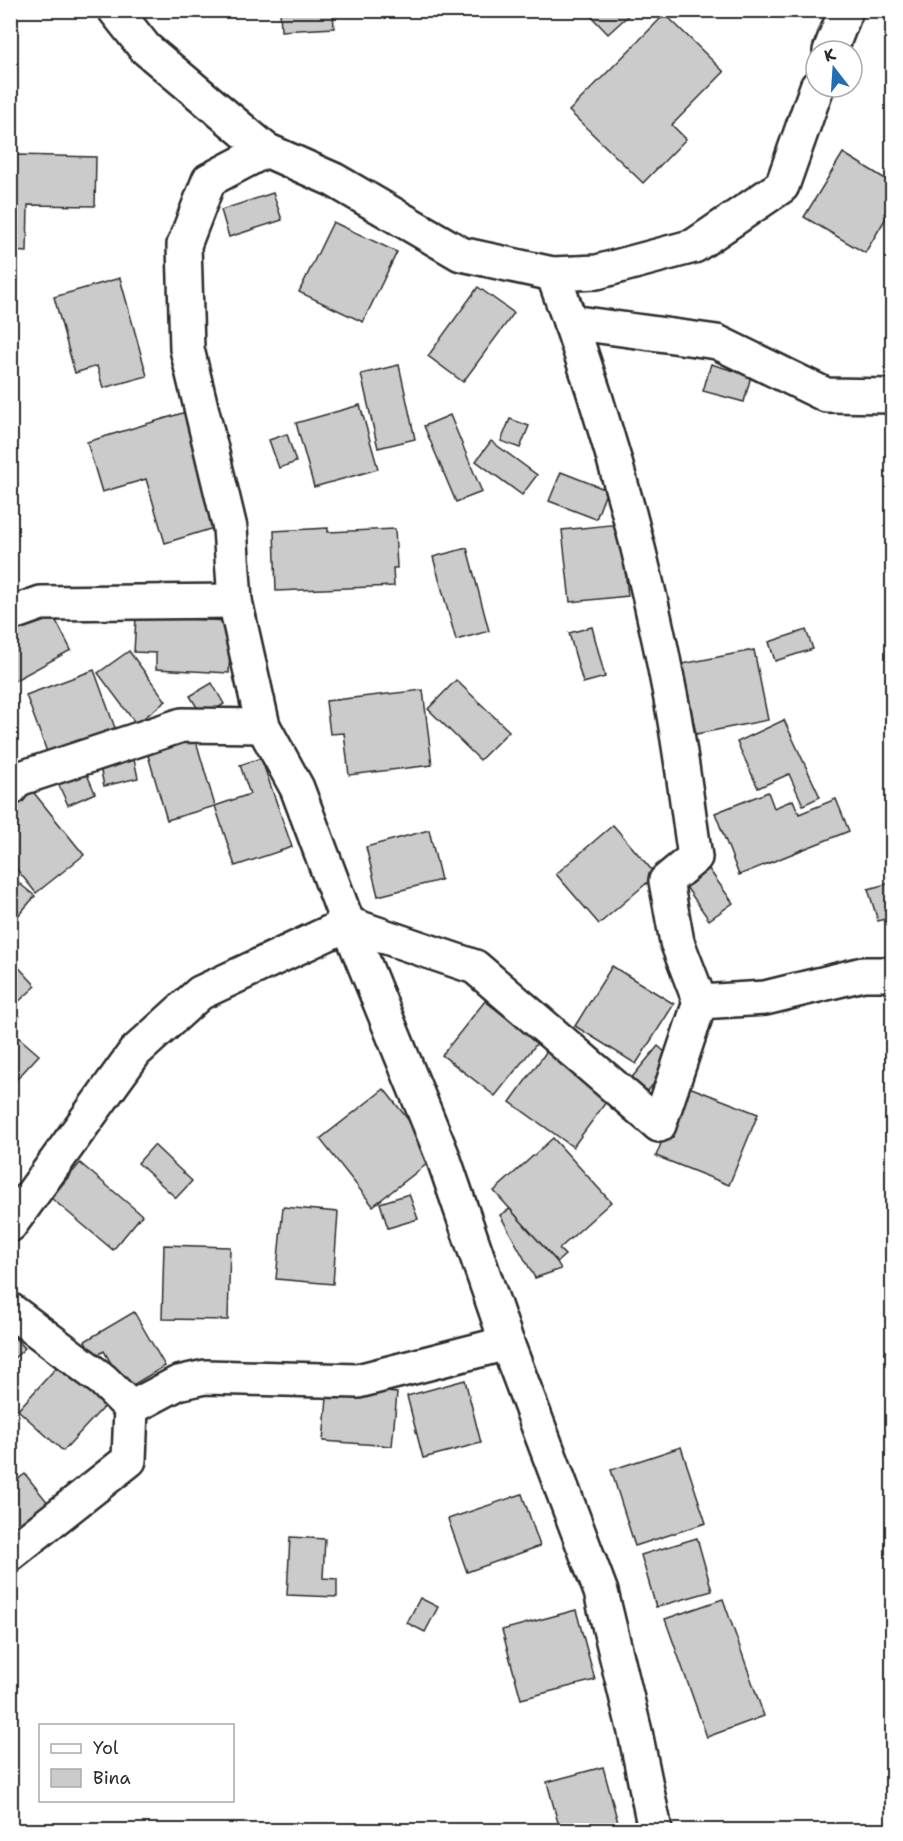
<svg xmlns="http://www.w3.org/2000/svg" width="903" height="1841" viewBox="0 0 903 1841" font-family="'Shantell Sans',sans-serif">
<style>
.building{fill:#cbcbcb;stroke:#2b2b2b;stroke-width:1.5}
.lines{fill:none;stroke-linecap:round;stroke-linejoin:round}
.street-casing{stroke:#2b2b2b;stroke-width:38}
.secondary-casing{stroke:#2b2b2b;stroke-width:38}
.street{stroke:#fff;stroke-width:33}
.secondary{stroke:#fff;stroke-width:33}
</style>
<rect width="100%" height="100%" fill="#fff"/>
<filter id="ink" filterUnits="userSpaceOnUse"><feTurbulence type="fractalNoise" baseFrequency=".0167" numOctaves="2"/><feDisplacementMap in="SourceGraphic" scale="12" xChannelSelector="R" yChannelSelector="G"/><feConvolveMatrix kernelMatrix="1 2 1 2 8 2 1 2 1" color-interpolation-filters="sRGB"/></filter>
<g filter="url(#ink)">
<!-- building -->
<g class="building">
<path d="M280,10H333L334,28L281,31Z"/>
<path d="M585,10H628L631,13L608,34Z"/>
<path d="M665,14L724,72L672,125L686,139L643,183L569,111Z"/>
<path d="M843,153L892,183V208L865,253L804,217Z"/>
<path d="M16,155L96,157L95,206L28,205L27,252L10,251V197H15Z"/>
<path d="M273,193L282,220L229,237L221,210Z"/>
<path d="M333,222L397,252L363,322L299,292Z"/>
<path d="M120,278L147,376L103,388L97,366L75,373L54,297Z"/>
<path d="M478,287L514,313L463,382L428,356Z"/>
<path d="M711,364L751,376L744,402L703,391Z"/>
<path d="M399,365L415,439L378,448L361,374Z"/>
<path d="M360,405L378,469L314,487L296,423Z"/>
<path d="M186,412L220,526L165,543L146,479L102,492L87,442Z"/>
<path d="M450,415L482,492L456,502L424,426Z"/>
<path d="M510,419L529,426L520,448L501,441Z"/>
<path d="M287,434L296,462L279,468L269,440Z"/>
<path d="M491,441L537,475L522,495L476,461Z"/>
<path d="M561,472L607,490L596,519L549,501Z"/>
<path d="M620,524L628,596L570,602L562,530Z"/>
<path d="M328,528V532L395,529L397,568H393L394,586L276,591L274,531Z"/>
<path d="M467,548L489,631L456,640L433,557Z"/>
<path d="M50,609L71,650L10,683V630Z"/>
<path d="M136,617L231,621L229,673L156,669V653L134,652Z"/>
<path d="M592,627L605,677L583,683L569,633Z"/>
<path d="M806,630L813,649L775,661L769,642Z"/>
<path d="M754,650L768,720L696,734L682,664Z"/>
<path d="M129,651L166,701L136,724L98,673Z"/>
<path d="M94,670L115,728L47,752L26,695Z"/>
<path d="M456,680L509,731L480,760L428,709Z"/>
<path d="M212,683L224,704L203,717L190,696Z"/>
<path d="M423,690L432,765L349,775L344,733L330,734L326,701Z"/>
<path d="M784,720L820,797L803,805L789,774L758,788L737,742Z"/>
<path d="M193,731L215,806L167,820L145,745Z"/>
<path d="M133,755L138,778L104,786L99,762Z"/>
<path d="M261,758L292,847L235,866L215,806L250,794L240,765Z"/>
<path d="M83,765L95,793L68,805L55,777Z"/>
<path d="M26,783L84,855L36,893L10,861V796Z"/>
<path d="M768,792L774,808L793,800L799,814L836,799L849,831L739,875L715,813Z"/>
<path d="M613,825L656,875L599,924L556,874Z"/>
<path d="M429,830L441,880L378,896L366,847Z"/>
<path d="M706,865L733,903L709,920L682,881Z"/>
<path d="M10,876L35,896L10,925Z"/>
<path d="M890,883L892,917L878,921L868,889Z"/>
<path d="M10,958L36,986L17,1003L10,996Z"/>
<path d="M612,966L674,1004L636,1064L575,1026Z"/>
<path d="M485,1001L538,1042L495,1096L442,1055Z"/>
<path d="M10,1009L19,1017L10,1025Z"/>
<path d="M10,1030L39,1055L16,1080L10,1075Z"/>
<path d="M658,1046L674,1060L645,1094L629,1081Z"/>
<path d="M549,1048L612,1094L573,1147L510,1102Z"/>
<path d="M684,1085L758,1114L729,1185L656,1156Z"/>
<path d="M384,1089L437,1156L373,1206L320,1139Z"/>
<path d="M553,1138L611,1202L559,1249L565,1255L557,1262L494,1191Z"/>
<path d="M154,1145L192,1181L176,1198L138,1163Z"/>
<path d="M80,1163L142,1215L113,1250L51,1198Z"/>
<path d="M409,1194L418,1219L388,1228L380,1203Z"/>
<path d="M283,1207L338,1212L333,1284L276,1279Z"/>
<path d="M510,1209L557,1262L561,1269L535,1278L500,1215Z"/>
<path d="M164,1245L230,1247L228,1320L162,1319Z"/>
<path d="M134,1312L165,1366L126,1389L104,1351L94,1357L85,1341Z"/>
<path d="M10,1333L25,1348L10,1362Z"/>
<path d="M65,1358L110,1400L63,1451L18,1410Z"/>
<path d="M465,1380L481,1443L423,1458L407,1396Z"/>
<path d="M328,1387L397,1393L392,1446L323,1441Z"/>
<path d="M681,1447L706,1523L635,1546L611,1470Z"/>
<path d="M25,1474L49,1504L10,1533V1485Z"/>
<path d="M522,1494L540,1546L467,1572L448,1519Z"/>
<path d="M290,1537L325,1539L323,1578L337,1579V1597L287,1595Z"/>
<path d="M697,1538L712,1591L656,1607L641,1555Z"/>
<path d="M420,1598L438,1607L425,1632L407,1623Z"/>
<path d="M723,1599L764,1716L707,1737L665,1619Z"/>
<path d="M576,1610L595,1680L521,1699L502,1630Z"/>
<path d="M603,1767L620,1830H560L547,1782Z"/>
</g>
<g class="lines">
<defs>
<g id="street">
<path d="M553,274C604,411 644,555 671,699C681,751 687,804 695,857L666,881L677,942L700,1002L765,998L863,974H892"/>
<path d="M570,322L717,342L826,395L892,396"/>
<path d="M10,614L41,603L235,601"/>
<path d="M10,789L18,779L182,725L263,726"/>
<path d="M10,1225L135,1052L200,993L348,924L475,967L659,1125L700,1002"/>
<path d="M10,1310L103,1380L131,1408L129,1460L10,1554"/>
<path d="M131,1408L178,1383L205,1377L358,1381L507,1343"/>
</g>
<g id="secondary">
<path d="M115,10L145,48L266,150L334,180L461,254L553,274L597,272L694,246L782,186L817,87"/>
<path d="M830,51L846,10"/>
<path d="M266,150L209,180L184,245L187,349L230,528L235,601L263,726L297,788L348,924L443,1157L507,1343L601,1592L635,1732L655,1830"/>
</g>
</defs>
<!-- street casing -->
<use href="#street" class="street-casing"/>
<!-- secondary casing -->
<use href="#secondary" class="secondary-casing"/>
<!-- street -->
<use href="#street" class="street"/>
<!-- secondary -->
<use href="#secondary" class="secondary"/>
</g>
</g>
<!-- margin -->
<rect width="903" height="1841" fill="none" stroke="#fff" stroke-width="36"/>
<rect x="18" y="18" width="867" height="1805" fill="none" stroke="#2b2b2b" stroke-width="2" filter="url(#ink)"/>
<!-- legend -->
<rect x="39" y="1724" width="195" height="78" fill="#ffffff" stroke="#aaaaaa" stroke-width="1.5"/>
<rect x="51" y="1744" width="30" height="9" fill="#ffffff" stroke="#aaaaaa" stroke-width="1.5"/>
<text x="93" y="1754" font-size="18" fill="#2b2b2b">Yol</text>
<rect x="51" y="1769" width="30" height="18" fill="#cbcbcb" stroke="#aaaaaa" stroke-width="1.5"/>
<text x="93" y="1784" font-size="18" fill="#2b2b2b">Bina</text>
<!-- north arrow -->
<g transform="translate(834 69) rotate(343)"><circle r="28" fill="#ffffff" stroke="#aaaaaa" stroke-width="1.5"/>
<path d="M0-4.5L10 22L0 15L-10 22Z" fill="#1f6fb2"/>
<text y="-9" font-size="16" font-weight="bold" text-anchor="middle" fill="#2b2b2b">K</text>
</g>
</svg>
